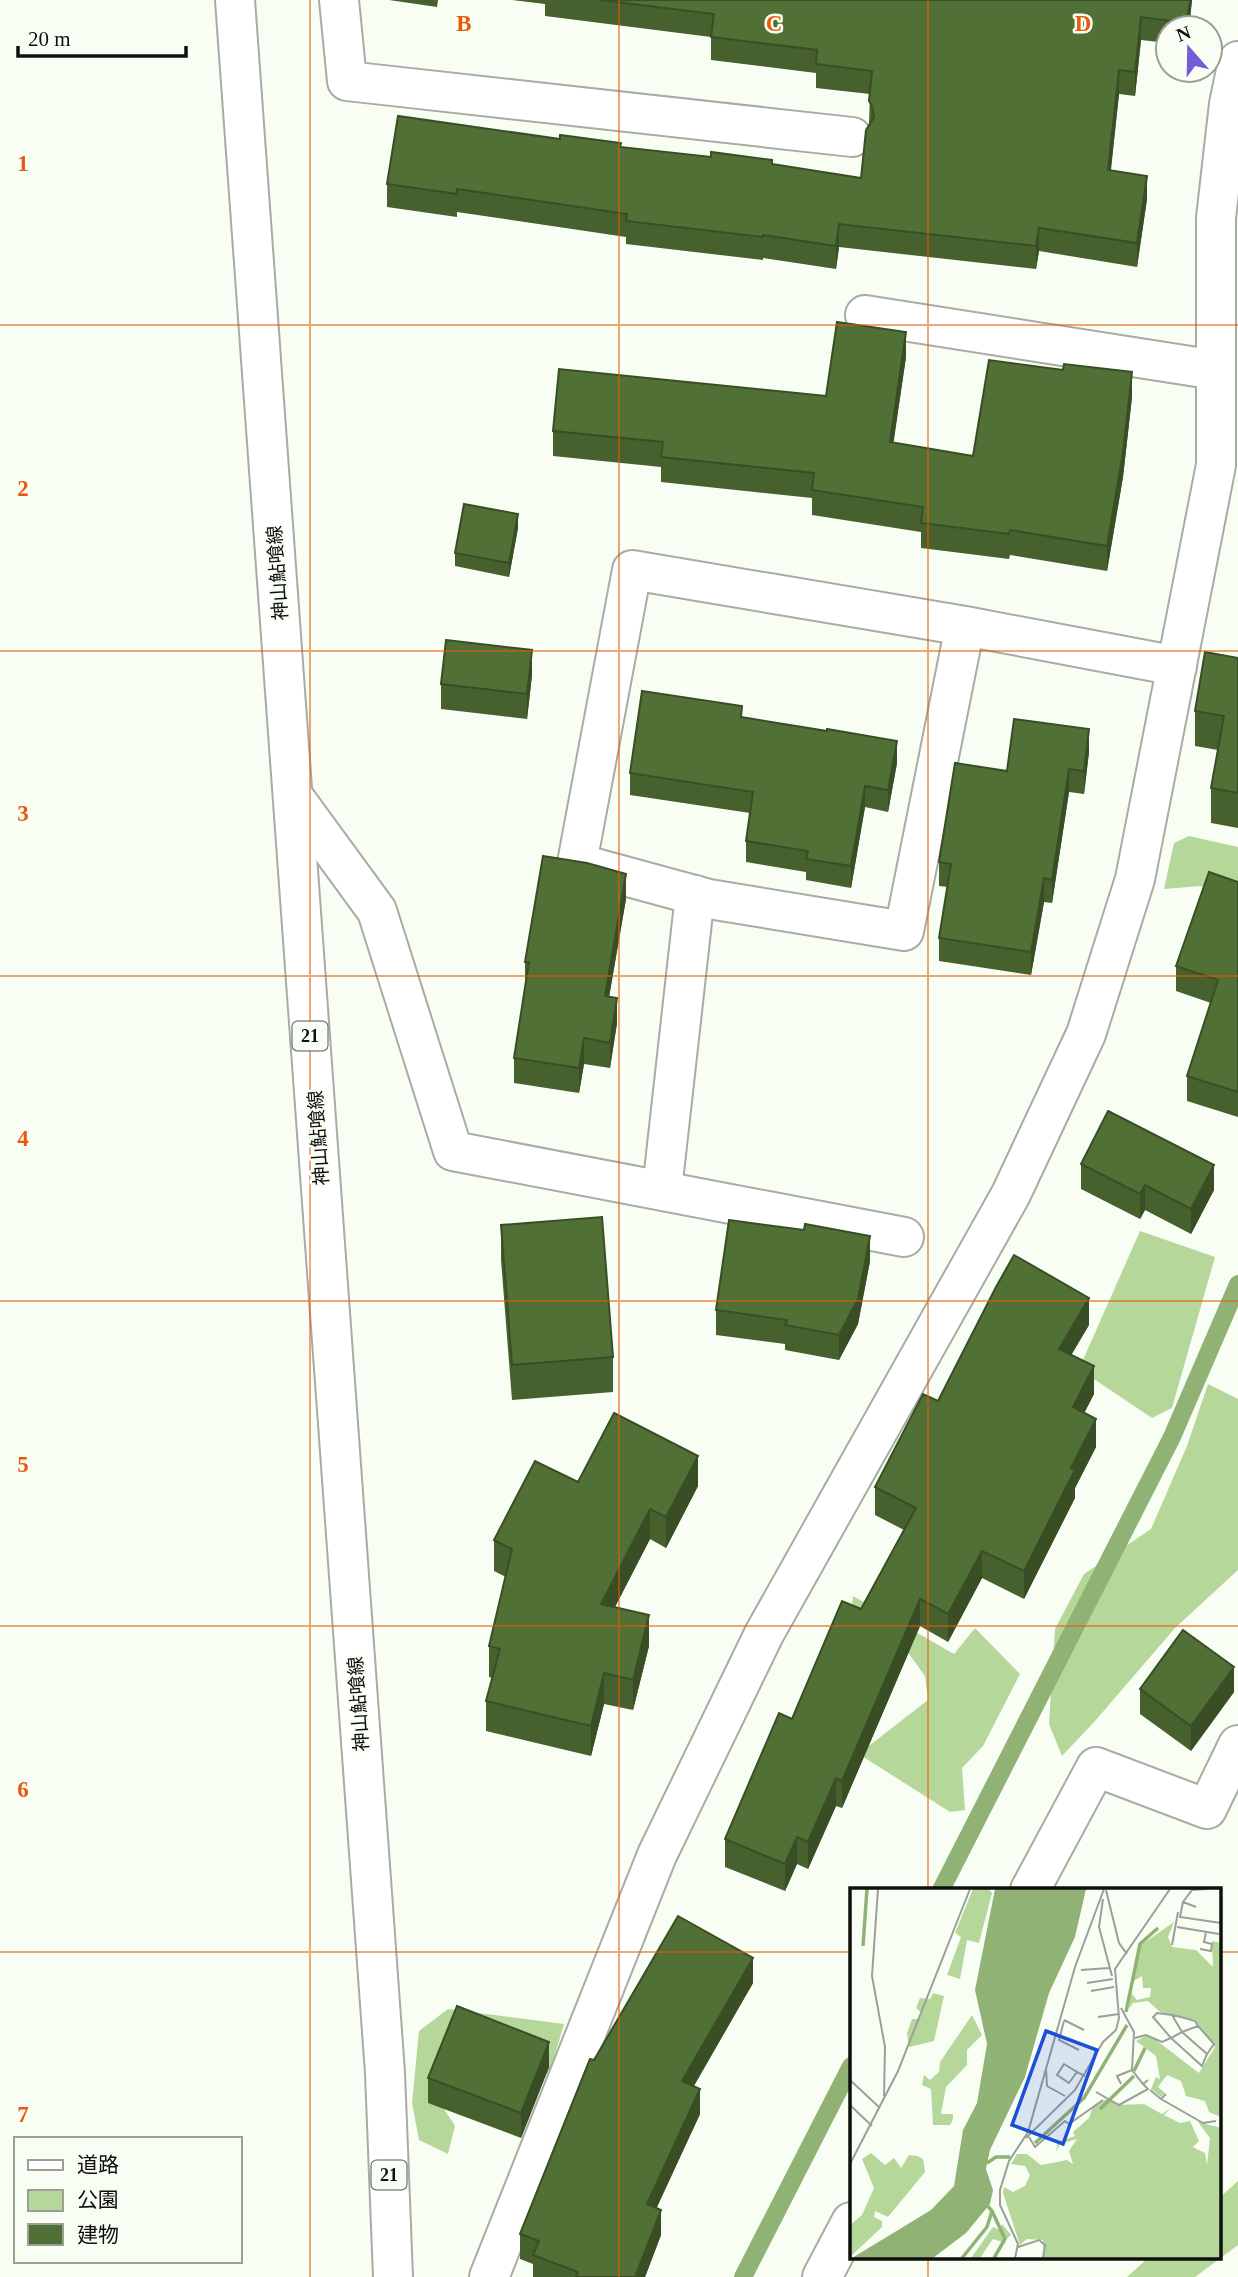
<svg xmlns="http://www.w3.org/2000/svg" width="1238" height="2277" viewBox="0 0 1238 2277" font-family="'Times New Roman','Noto Sans JP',serif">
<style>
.green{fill:#b5d79a}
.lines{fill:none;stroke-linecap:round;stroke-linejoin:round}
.stream{stroke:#90b274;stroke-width:18}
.street-casing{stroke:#a8aca4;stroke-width:42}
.primary-casing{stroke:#a8aca4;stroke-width:42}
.street{stroke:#fff;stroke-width:38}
.primary{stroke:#fff;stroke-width:38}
.wall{fill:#46602e}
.shaded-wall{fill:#394e25}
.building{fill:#517035;stroke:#394e25;stroke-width:2}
.grid{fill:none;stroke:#e8590c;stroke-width:2;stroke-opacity:0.55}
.labels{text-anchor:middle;stroke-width:5;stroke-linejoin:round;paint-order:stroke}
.shield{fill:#f9fef5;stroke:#555753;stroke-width:2}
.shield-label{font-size:18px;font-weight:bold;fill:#0f100d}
.street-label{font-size:19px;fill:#0f100d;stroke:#f9fef5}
.inset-river{fill:none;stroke:#90b274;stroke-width:3.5}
.inset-road{fill:none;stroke:#9b9f98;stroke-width:2}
.view{fill:#1d4ed8;fill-opacity:0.15;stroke:#1d4ed8;stroke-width:3.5}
.inset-edge{fill:none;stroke:#0f100d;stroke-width:3.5}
.grid-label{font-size:23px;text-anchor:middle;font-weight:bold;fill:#e8590c;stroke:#f9fef5;stroke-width:5;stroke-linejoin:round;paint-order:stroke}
</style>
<rect width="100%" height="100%" fill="#f9fef5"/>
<!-- green -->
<g class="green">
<path d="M1189,836L1238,847V901L1200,886L1164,889L1174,843Z"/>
<path d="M1140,1231L1215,1257L1172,1408L1152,1418L1079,1369Z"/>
<path d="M1208,1384L1238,1399V1570L1175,1628L1095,1721L1062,1756L1049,1724L1055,1629L1084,1574L1151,1529L1187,1446Z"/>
<path d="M853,1596L954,1654L975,1628L1020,1674L983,1746L962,1768L965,1810L950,1812L865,1758L791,1737L807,1723L870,1745L928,1700L925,1676L896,1636L851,1613Z"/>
<path d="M448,2009L564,2024L550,2072L535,2078L439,2101L455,2126L448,2154L419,2140L412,2103L419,2031Z"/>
<path d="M1238,2181V2245L1195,2277H1127L1148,2258H1219V2198Z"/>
</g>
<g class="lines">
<!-- stream -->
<g class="stream">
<path d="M941,1890L1172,1437L1238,1284"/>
<path d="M743,2277L851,2066"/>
</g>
<defs>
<g id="street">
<path d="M339,0L347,81L852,137"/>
<path d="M865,315L1216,370"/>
<path d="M965,626L632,570L577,863L709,899L904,931L965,626L1177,666"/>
<path d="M293,796L377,911L453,1151L904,1237"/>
<path d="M662,1190L695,895"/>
<path d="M1030,1890L1096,1767L1207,1809L1238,1745"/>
<path d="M489,2277L657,1855L764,1634L1011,1194L1086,1034L1135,879L1216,465V218L1229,104L1238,61"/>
<path d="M822,2277L851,2222"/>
</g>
<path id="primary" d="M235,0L385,2073L393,2277"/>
</defs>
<!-- street casing -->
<use href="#street" class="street-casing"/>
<!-- primary casing -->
<use href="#primary" class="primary-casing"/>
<!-- street -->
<use href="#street" class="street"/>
<!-- primary -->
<use href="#primary" class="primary"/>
</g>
<!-- wall -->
<g class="wall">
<path d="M389,0H438L437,7Z"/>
<path d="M512,0H1192L1189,28H1168V43L1141,40L1135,96L1119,94L1111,170L1147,199L1137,267L1039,251L1036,269L839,247L836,269L763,258V260L626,244V237L457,212V217L387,207V184L621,147L772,164L861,178L869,124L870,94L816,88V73L711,60V37L545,16V4Z"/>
<path d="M906,357L893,443L973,456L1132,397L1123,477L1107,571L1010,555L1009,559L921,548V532L812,515V498L661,482V467L553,456V431L826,396Z"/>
<path d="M518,528L509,577L455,566V553Z"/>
<path d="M1238,658V828L1211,823V788L1218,750L1195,746V711Z"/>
<path d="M532,675L527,719L441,709V684Z"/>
<path d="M742,718L897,763L888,812L865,807L851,888L806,880V872L746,862V841L750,813L630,795V773Z"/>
<path d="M1089,752L1084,794L1069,792L1052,903L1044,902L1031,975L939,961V938L948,887L939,886V862L1007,771Z"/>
<path d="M1238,882V1117L1187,1101V1076L1211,1003L1176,991V966Z"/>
<path d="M626,899L609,996L617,1023L610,1068L584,1064L579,1093L514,1083V1058L525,986V962Z"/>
<path d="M1081,1164L1214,1190L1191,1234L1145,1210L1140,1219L1081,1189Z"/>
<path d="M501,1225L613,1357V1392L512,1400L501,1260Z"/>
<path d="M870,1261L858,1324L839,1360L785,1350V1344L716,1335V1310Z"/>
<path d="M1089,1325L1071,1355L1094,1394L1084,1413L1096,1447L1075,1488V1498L1024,1599L982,1578L948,1642L920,1626L842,1808L836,1806L808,1869L797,1864L785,1891L725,1867V1839L792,1719L861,1609L904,1530L875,1515V1487L938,1401Z"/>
<path d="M578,1482L698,1486L666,1548L650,1539L615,1607L649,1646L633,1710L604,1704L591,1756L486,1731V1701L492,1678L489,1677V1646L506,1577L494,1571V1540Z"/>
<path d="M1140,1689L1234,1692L1191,1751L1140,1714Z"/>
<path d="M753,1983L694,2086L700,2114L656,2208L661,2235L645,2277H533V2264L520,2259V2234L594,2060Z"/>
<path d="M549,2067L521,2138L428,2103V2078Z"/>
</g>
<!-- shaded-wall -->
<g class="shaded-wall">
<path d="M1190,0H1192L1189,28H1187Z"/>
<path d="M1141,17V40L1135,96V72Z"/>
<path d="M1119,70V94L1108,193V170Z"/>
<path d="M1147,176V199L1137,267V243Z"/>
<path d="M839,224V247L836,269V246Z"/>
<path d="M1039,228V251L1036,269V246Z"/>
<path d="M906,332V357L890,467V442Z"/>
<path d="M1132,372V397L1123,477L1107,571V546Z"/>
<path d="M518,514V528L509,577V563Z"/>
<path d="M532,650V675L527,719V694Z"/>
<path d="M1089,729V752L1084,794V771Z"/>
<path d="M897,741V763L888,812V790Z"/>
<path d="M1069,769V792L1052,903V880Z"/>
<path d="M865,786V807L851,888V866Z"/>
<path d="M626,874V899L605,1021V996Z"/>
<path d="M1044,878V902L1031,975V952Z"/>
<path d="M617,998V1023L610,1068V1043Z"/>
<path d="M584,1038V1064L579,1093V1068Z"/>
<path d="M1214,1165V1190L1191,1234V1209Z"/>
<path d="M1145,1185V1210L1140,1219V1194Z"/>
<path d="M870,1236V1261L858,1324L839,1360V1335Z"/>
<path d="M1089,1298V1325L1059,1376V1349Z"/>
<path d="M1094,1366V1394L1073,1435V1407Z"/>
<path d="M1096,1419V1447L1075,1488V1498L1024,1599V1571L1071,1468Z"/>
<path d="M698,1456V1486L666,1548V1517Z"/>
<path d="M650,1509V1539L601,1634V1604Z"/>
<path d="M982,1551V1578L948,1642V1614Z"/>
<path d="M920,1599V1626L842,1808V1781Z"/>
<path d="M649,1615V1646L633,1710V1680Z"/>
<path d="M1234,1667V1692L1191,1751V1726Z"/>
<path d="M604,1673V1704L591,1756V1726Z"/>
<path d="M836,1778V1806L808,1869V1842Z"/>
<path d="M797,1837V1864L785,1891V1864Z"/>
<path d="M753,1958V1983L682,2106V2081Z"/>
<path d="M549,2042V2067L521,2138V2113Z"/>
<path d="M700,2089V2114L647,2229V2204Z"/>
<path d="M661,2210V2235L645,2277H635Z"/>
</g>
<!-- building -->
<g class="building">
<path d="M600,0H1190L1187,23L1141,17L1135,72L1119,70L1108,170L1147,176L1137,243L1039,228L1036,246L839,224L836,246L763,235V237L626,221L627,214L457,189V194L387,184L398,116L560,139V135L621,143L620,147L711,157V152L772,160V164L861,178L866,130L874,117L872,106L869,101L872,71L816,64L817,50L711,37L714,14Z"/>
<path d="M837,322L906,332L890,442L973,456L989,360L1063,370L1064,364L1132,372L1123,452L1107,546L1010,530L1009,534L921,523L923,507L812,490L814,473L661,457L663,442L553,431L559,369L826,396Z"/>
<path d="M464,504L518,514L509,563L455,553Z"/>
<path d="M446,640L532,650L527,694L441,684Z"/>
<path d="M1205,652L1238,658V793L1211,788L1224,716L1195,711Z"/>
<path d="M642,691L742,706L741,717L827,731V729L897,741L888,790L865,786L851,866L806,859L808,851L746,841L753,792L630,773Z"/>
<path d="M1014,719L1089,729L1084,771L1069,769L1052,880L1044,878L1031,952L939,938L951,864L939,862L955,763L1007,771Z"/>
<path d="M543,856L587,863L626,874L605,996L617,998L610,1043L584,1038L579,1068L514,1058L529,962H525Z"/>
<path d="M1209,872L1238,882V1092L1187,1076L1218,980L1176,966Z"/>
<path d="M1108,1111L1214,1165L1191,1209L1145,1185L1140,1194L1081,1164Z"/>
<path d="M602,1217L613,1357L512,1365L501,1225Z"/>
<path d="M729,1220L804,1230L805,1224L870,1236L858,1299L839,1335L785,1325L787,1320L716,1310Z"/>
<path d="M1014,1255L1089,1298L1059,1349L1094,1366L1073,1407L1096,1419L1071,1468L1075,1470L1024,1571L982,1551L948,1614L920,1599L842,1781L836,1778L808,1842L797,1837L785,1864L725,1839L779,1713L792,1719L842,1601L861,1609L916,1508L875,1487L923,1394L938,1401L996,1287Z"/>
<path d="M614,1413L698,1456L666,1517L650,1509L601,1604L649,1615L633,1680L604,1673L591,1726L486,1701L500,1649L489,1646L512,1549L494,1540L535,1461L578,1482Z"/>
<path d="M1183,1630L1234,1667L1191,1726L1140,1689Z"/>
<path d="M678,1916L753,1958L682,2081L700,2089L647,2204L661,2210L635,2277H576L578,2272L533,2255L539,2241L520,2234L590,2059L594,2060Z"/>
<path d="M457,2006L549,2042L521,2113L428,2078Z"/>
</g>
<!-- grid -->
<path class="grid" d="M310,0V2277M619,0V2277M928,0V1890M0,325H1238M0,651H1238M0,976H1238M0,1301H1238M0,1626H1238M0,1952H851M1219,1952H1238M928,2258V2277"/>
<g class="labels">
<!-- shield labels -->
<g class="shield">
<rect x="292.5" y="1021.5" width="35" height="29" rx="5"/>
<rect x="371.5" y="2160.5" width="35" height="29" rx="5"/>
</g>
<g class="shield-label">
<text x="310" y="1042">21</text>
<text x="389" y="2181">21</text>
</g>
<!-- street labels -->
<g class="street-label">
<text transform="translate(277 573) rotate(-94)" y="7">神山鮎喰線</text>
<text transform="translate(318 1138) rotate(-94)" y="7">神山鮎喰線</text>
<text transform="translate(358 1704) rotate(-94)" y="7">神山鮎喰線</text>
</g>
</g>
<!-- overview -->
<g transform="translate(850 1888)">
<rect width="371" height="371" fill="#f9fef5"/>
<path d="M123,1H139L142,5L129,55L117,52L110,91L97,87L111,49L105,45ZM324,34L318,49L322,59L346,62L363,79L362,53L371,55V48V229L359,224L355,213L336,208L331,193L317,187L308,199L315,205L311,209L301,201L306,189L310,191L306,168L286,153L296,148L306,152L349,185L365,159L345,132L310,124L298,113L283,115L279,121L281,105L287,112L300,109L301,100H293L292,88L282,94L291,57ZM83,105L94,108L84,153L59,159L57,145L62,131H69L72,125L66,120L70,110L80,111ZM122,127L132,147L117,162V177L96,199L91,226H103V231L100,237H83L81,201L72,197L74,187L80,192L89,184L90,174ZM257,211H261L249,221L262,212L266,217L294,216L312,226L321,220L314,227L330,235L340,233L349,253L343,259L355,265L357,277L360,250L348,234L371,240V370H194L193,352L177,351L170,357L153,305L154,299L163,304L175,298L180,287L175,278L161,276L167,266H177L191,277L217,272L223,276L219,263L227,251L210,256L206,264L208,254L225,248L223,244L239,230L243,218ZM21,265L35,277L44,270L51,280L59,267L67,268L73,271L75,284L38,329L25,323L24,329L32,333V339L0,369V337L12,327L24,300L12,271ZM152,336L161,347L153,354L143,351L130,370H121L143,339L150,342Z" fill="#b5d79a"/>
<path d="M145,1H236L225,49L199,105L175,189L140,262L136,281L143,302L140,316L116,345L83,370H2L81,322L104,298L113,242L127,215L137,156L125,102Z" fill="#90b274"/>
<path class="inset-river" d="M13,58L17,1M276,124L290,56L308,40M284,183L295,160M250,221L284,188M185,255L234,210L277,137M137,275L146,269H160M142,323L155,351L144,370M112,370L137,339L142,323L134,314"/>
<path class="inset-road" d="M28,1L22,88L35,159L34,208M256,2L269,55L277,66M253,11L249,39L262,88M333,14L330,29L371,35M346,19L333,14L342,2L357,1M327,39L369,46M322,57L328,24M350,61L361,63L362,56L354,54L356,44M231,82L259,80M237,95L263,91M241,103L264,99M271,120L284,144L282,182L293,196L298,192M248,129L269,126M214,132L234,142M214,133L209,152L229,162M348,138L364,156L357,166L332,144L321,150L352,178L357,166M285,150L296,147L312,154L321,150L303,129L307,125L315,126L322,127L331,129L345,133L348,138L332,144L322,127M196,181L197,198L215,208M227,184L214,176L207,187L219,195L227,184L235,188M0,192L30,220M271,196L267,188L282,182M300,202L311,211L316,206M246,204L269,217L298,201L293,196M311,211L353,235L366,233M0,217L22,238M179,249L185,259L215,233L219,236L253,212M176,250L225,202L253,154L266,142L269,130L265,81L320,1M0,276L48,183L120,1M168,359L189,352L195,357L193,370M165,370L168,356L150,317V302L159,273L178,244L225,79L254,1"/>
<path class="view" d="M196,143L247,162L213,256L162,237Z"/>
<rect width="371" height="371" class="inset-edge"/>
</g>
<g class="grid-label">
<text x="464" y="31">B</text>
<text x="774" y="31">C</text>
<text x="1083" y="31">D</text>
<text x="23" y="171">1</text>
<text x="23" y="496">2</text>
<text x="23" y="821">3</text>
<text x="23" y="1146">4</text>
<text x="23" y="1472">5</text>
<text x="23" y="1797">6</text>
<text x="23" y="2122">7</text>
</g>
<!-- legend -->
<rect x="14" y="2137" width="228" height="126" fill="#f9fef5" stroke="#9b9f98" stroke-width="2"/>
<rect x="28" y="2160" width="35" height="10" fill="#ffffff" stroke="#9b9f98" stroke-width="2"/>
<text x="77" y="2172" font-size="21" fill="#0f100d">道路</text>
<rect x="28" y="2190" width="35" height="21" fill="#b5d79a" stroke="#9b9f98" stroke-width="2"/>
<text x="77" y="2207" font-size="21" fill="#0f100d">公園</text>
<rect x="28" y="2224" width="35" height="21" fill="#517035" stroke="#9b9f98" stroke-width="2"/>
<text x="77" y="2242" font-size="21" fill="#0f100d">建物</text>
<!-- north arrow -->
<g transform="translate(1189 49) rotate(340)"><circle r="33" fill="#f9fef5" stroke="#9b9f98" stroke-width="2"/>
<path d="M0-5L12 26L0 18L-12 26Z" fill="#735dd7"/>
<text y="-10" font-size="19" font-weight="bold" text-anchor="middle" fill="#0f100d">N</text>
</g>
<!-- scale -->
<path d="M18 46v10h168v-10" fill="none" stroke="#0f100d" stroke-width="3.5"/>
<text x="28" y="46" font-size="21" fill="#0f100d" stroke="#f9fef5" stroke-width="5" paint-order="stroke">20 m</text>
</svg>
